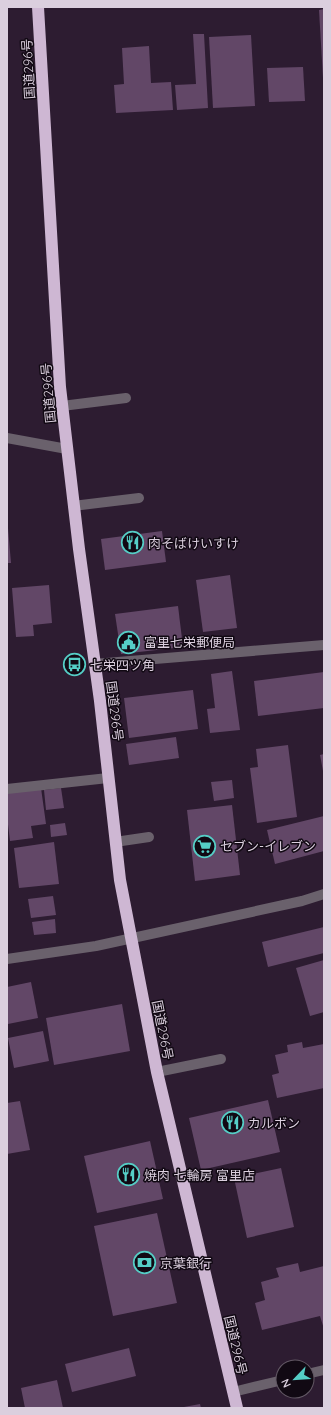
<svg xmlns="http://www.w3.org/2000/svg" width="331" height="1415" viewBox="0 0 331 1415" font-family="Quicksand,'Noto Sans JP',sans-serif">
<style>
.building{fill:#624767}
.lines{fill:none;stroke-linecap:round;stroke-linejoin:round}
.minor{stroke:#6a616c;stroke-width:10}
.highway{stroke:#ceb7d3;stroke-width:12}
.labels{text-anchor:middle;stroke-width:3;stroke-linejoin:round;paint-order:stroke}
.street-label{font-size:13px;fill:#dbcfde;stroke:#110913}
.poi-label{font-size:13px;fill:#dbcfde;stroke:#110913;text-anchor:start}
</style>
<rect width="100%" height="100%" fill="#2d1c31"/>
<!-- building -->
<g class="building">
<path d="M324,9V78H323L319,10Z"/>
<path d="M193,34H204L208,108L177,110L175,85L196,84Z"/>
<path d="M251,35L255,106L213,108L209,37Z"/>
<path d="M149,46L151,83L171,82L173,110L116,113L114,85L124,84L122,48Z"/>
<path d="M303,67L305,101L269,102L267,68Z"/>
<path d="M7,528H8L11,563H7Z"/>
<path d="M162,531L166,562L105,570L101,539Z"/>
<path d="M230,575L237,628L203,632L196,580Z"/>
<path d="M49,585L52,623L33,625L34,636L16,637L12,588Z"/>
<path d="M178,606L183,647L121,654L115,614Z"/>
<path d="M232,671L240,730L210,733L207,709L215,708L211,674Z"/>
<path d="M324,672V708L258,716L254,681Z"/>
<path d="M193,690L198,729L129,738L124,698Z"/>
<path d="M176,737L179,758L129,765L126,744Z"/>
<path d="M288,745L297,817L257,823L250,768L258,767L256,749Z"/>
<path d="M324,754V771H323L320,755Z"/>
<path d="M232,780L234,798L214,801L211,782Z"/>
<path d="M41,788L46,824L31,826L33,838L10,841L7,816V792Z"/>
<path d="M61,788L64,808L46,810L44,790Z"/>
<path d="M232,805L240,875L195,881L187,810Z"/>
<path d="M324,816V851L275,864L267,830Z"/>
<path d="M65,823L67,835L51,837L50,825Z"/>
<path d="M54,842L59,884L19,888L14,848Z"/>
<path d="M53,896L56,915L31,918L28,899Z"/>
<path d="M55,919L56,933L34,935L32,922Z"/>
<path d="M324,927V953L268,967L262,942Z"/>
<path d="M324,960V1012L310,1016L296,968Z"/>
<path d="M31,982L38,1018L8,1024L7,987Z"/>
<path d="M122,1004L130,1051L54,1065L46,1018Z"/>
<path d="M43,1031L49,1061L14,1068L8,1038Z"/>
<path d="M302,1042L303,1048L324,1044V1088L277,1098L272,1075L279,1073L275,1055L288,1052L287,1045Z"/>
<path d="M268,1100L280,1152L201,1170L189,1118Z"/>
<path d="M20,1101L30,1150L7,1154V1103Z"/>
<path d="M150,1141L163,1199L97,1213L84,1156Z"/>
<path d="M281,1168L294,1227L247,1238L234,1178Z"/>
<path d="M157,1213L177,1303L113,1316L94,1226Z"/>
<path d="M298,1263L300,1272L324,1266V1329L320,1316L262,1330L255,1303L265,1300L261,1282L279,1277L276,1268Z"/>
<path d="M129,1348L136,1376L72,1392L65,1364Z"/>
<path d="M57,1380L63,1408H25L21,1388Z"/>
<path d="M200,1404L201,1408H184V1407Z"/>
</g>
<g class="lines">
<!-- minor -->
<g class="minor">
<path d="M62,406L126,398"/>
<path d="M7,438L67,449"/>
<path d="M73,506L139,498"/>
<path d="M94,664L324,645"/>
<path d="M7,789L108,778"/>
<path d="M115,842L149,837"/>
<path d="M7,959L96,946L302,901L324,894"/>
<path d="M157,1072L221,1059"/>
<path d="M307,1374L324,1370"/>
<path d="M233,1392L283,1380"/>
</g>
<!-- highway -->
<path class="highway" d="M38,7L60,387L79,549L100,701L120,880L157,1072L237,1408"/>
</g>
<!-- icons -->
<defs>
<symbol id="restaurant-ring" viewBox="-11 -11 22 22"><circle r="9.5" fill="#110913" stroke="#55cec6" stroke-width="1.5"/><path d="M-5-6h1v4h1v-4h1v4h1v-4h1v5L-1.5 .5V6h-2V.5L-5-1ZM5-6V6H3V1.5H1.5Q1.5-4 5-6Z" fill="#55cec6"/></symbol>
<symbol id="civic-ring" viewBox="-11 -11 22 22"><circle r="9.5" fill="#110913" stroke="#55cec6" stroke-width="1.5"/><path d="M-.6-6.5H3V-4.5H.6V-3L4-1V1h2V6H-6V1h2V-1L-.6-3ZM-1.2 2.5V6h2.4V2.5Z" fill="#55cec6"/></symbol>
<symbol id="bus-ring" viewBox="-11 -11 22 22"><circle r="9.5" fill="#110913" stroke="#55cec6" stroke-width="1.5"/><path d="M-5-6H5V4H4V6H2V4H-2V6H-4V4H-5ZM-3.5-4V0h7V-4ZM-3.5 1.2v1.5H-2V1.2ZM2 1.2v1.5H3.5V1.2Z" fill="#55cec6"/></symbol>
<symbol id="supermarket-ring" viewBox="-11 -11 22 22"><circle r="9.5" fill="#110913" stroke="#55cec6" stroke-width="1.5"/><path d="M-6-5.5h2.5l.6 2H6L4.5 2H-2.5L-4.4-4H-6ZM-1.5 3.2a1.3 1.3 0 1 0 .1 0ZM3 3.2a1.3 1.3 0 1 0 .1 0Z" fill="#55cec6"/></symbol>
<symbol id="bank-ring" viewBox="-11 -11 22 22"><circle r="9.5" fill="#110913" stroke="#55cec6" stroke-width="1.5"/><path d="M-6-4H6V4H-6ZM0-2.3a2.3 2.3 0 1 0 0 4.6a2.3 2.3 0 1 0 0-4.6Z" fill="#55cec6"/></symbol>
</defs>
<g fill-rule="evenodd">
<use href="#restaurant-ring" x="120" y="530" width="25" height="25"/>
<use href="#civic-ring" x="116" y="630" width="25" height="25"/>
<use href="#bus-ring" x="62" y="652" width="25" height="25"/>
<use href="#supermarket-ring" x="192" y="834" width="25" height="25"/>
<use href="#restaurant-ring" x="220" y="1110" width="25" height="25"/>
<use href="#restaurant-ring" x="116" y="1162" width="25" height="25"/>
<use href="#bank-ring" x="132" y="1250" width="25" height="25"/>
</g>
<g class="labels">
<!-- street labels -->
<g class="street-label">
<text transform="translate(28 69) rotate(-93)" y="5">国道296号</text>
<text transform="translate(48 393) rotate(-95)" y="5">国道296号</text>
<text transform="translate(115 711) rotate(83)" y="5">国道296号</text>
<text transform="translate(163 1030) rotate(79)" y="5">国道296号</text>
<text transform="translate(236 1345) rotate(77)" y="5">国道296号</text>
</g>
<!-- poi labels -->
<g class="poi-label">
<text x="148" y="548">肉そばけいすけ</text>
<text x="144" y="647">富里七栄郵便局</text>
<text x="90" y="670">七栄四ツ角</text>
<text x="220" y="851">セブン-イレブン</text>
<text x="248" y="1128">カルボン</text>
<text x="144" y="1180">焼肉 七輪房 富里店</text>
<text x="160" y="1268">京葉銀行</text>
</g>
</g>
<!-- border -->
<rect width="331" height="1415" fill="none" stroke="#dbcfde" stroke-width="16"/>
<!-- north arrow -->
<g transform="translate(295 1379) rotate(245)"><circle r="19" fill="#110913" stroke="#625864"/>
<path d="M0-3L7 15L0 10L-7 15Z" fill="#55cec6"/>
<text y="-6" font-size="11" font-weight="bold" text-anchor="middle" fill="#dbcfde">N</text>
</g>
</svg>
